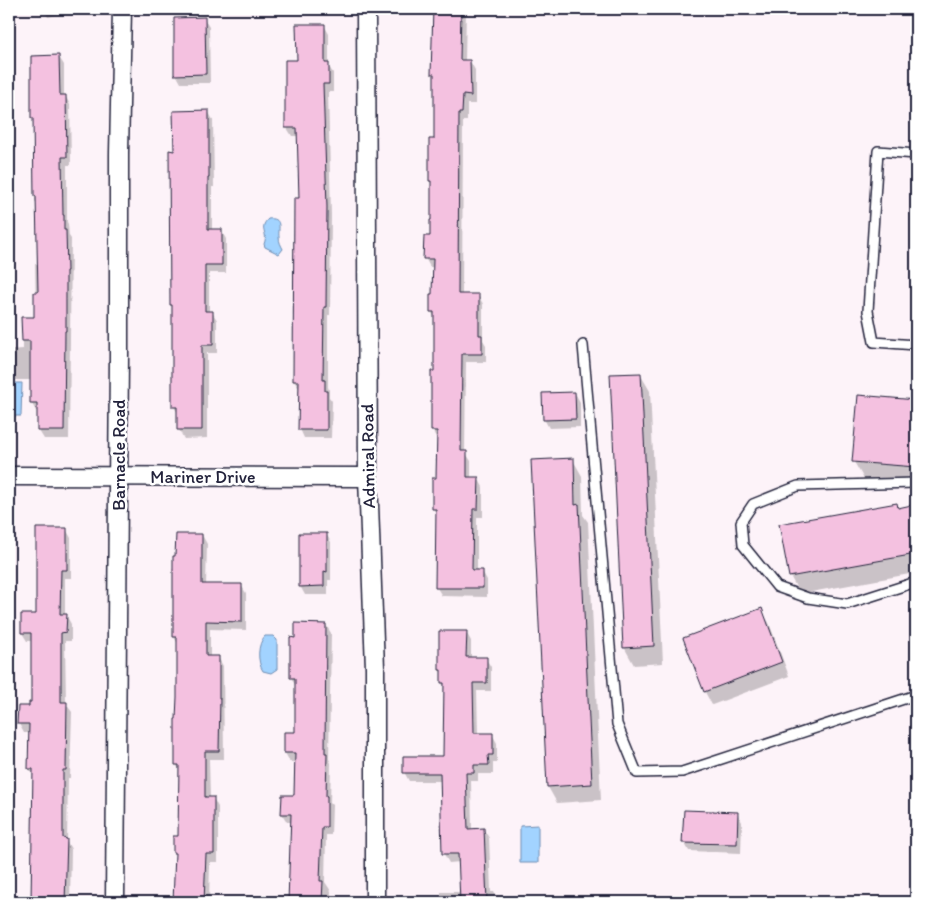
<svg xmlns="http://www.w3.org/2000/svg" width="925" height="911" viewBox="0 0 925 911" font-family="Itim,sans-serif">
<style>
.water{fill:#a2d3ff;stroke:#6f8cb1}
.shadow{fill:#0003}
.building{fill:#f4c1e0;stroke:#22223b}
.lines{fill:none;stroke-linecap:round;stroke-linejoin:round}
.service-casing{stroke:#22223b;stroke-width:12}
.minor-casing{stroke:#22223b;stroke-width:21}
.service{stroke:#fff;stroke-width:9}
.minor{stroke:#fff;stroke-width:18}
.labels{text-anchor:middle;stroke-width:5;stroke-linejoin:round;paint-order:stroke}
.street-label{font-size:18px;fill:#22223b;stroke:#fff}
</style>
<rect width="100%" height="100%" fill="#fdf3f9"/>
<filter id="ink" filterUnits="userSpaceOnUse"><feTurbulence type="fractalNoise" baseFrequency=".02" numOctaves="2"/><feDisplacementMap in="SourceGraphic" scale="10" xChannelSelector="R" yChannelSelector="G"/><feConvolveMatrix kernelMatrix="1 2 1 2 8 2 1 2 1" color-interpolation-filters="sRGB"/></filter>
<g filter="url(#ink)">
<!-- water -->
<g class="water">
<path d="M268,219C283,217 278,228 279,237C279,242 281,245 283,249L279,254L265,247L264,244C269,232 258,229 268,219Z"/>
<path d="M9,383H22L21,416H9Z"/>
<path d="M265,636H273L277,640V669L271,673L263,671C257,662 257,644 265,636Z"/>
<path d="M538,825V863H520V826Z"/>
</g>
<!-- shadow -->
<g class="shadow">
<path d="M44,9H71V12L48,17Z"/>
<path d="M434,9H466L465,61H470L475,70V104H467V121H463L462,295H478L483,304V340L486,345V362H466L465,452L471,461V478H478L483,487V517H477V571H482L487,580V597L442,596L437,588V515L433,508L438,479L437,439L432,430L435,373V318L431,311L434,295V267H430L425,258L431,238L432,185L430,181L435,140V78L433,73Z"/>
<path d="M204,19L209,27L210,83H181L176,74Z"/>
<path d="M324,25L329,34V67L333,73V92H328L331,216L330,315H328V387L329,390V397L332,401L331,438H304L300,429V390L294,381L300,200L298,136H292L287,128L298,61Z"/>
<path d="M59,57L64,65V97H66L70,105L71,165H67V222L68,224L69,236L71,239L69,439H44L39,431V411H36L31,402V380H9V350L23,349V318H36L35,264H38V205L35,201L34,121L32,117Z"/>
<path d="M208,111L213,120L214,187H212V230H221L226,239V273H209V312H212L217,320V353H207V438L184,439L179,430V415L174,407V309L171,305L175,152Z"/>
<path d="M640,374L650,391L663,663L634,665L624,647Z"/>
<path d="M575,393L580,402V427L549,428L544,419Z"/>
<path d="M860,396L916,401V483L864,479L854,462Z"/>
<path d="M573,460L582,476L583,515L588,522L601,800L557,803L548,787Z"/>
<path d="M896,504L899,509L916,506V576L915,573L800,594L790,576Z"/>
<path d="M66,529L71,538V578H65V615H66L71,624V641H65L66,704L72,712L70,778H68L67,842L71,849L70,902H32L34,777L29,769L30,733H24L19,724L33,703L32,641H27L22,633L38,615Z"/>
<path d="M326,534L331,542V580H328V595H305L300,586Z"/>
<path d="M202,535L207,544L206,585H241L246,593V630L210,629V657H218L223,666L224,759H209L210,798H213L218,807V862H210L209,902H174L176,855L175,853L180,837V771L176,764L178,644L174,637V557Z"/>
<path d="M761,610L769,623L789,676L712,705L705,692L685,639Z"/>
<path d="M326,625L331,633L329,759L331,763L330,803L332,805L331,835H326L325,882L331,891V902H290L292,822H287L282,814L296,797V762H290L285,753L296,733V687L291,677L296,639Z"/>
<path d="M466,632L471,641V659H486L491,667V691H477L478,734H492L497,743V763H493V774H478V781H471L472,830H484L489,838L491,892H494L499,902H441V892H461L460,862L449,863L444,854L442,781H409L404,772L444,757L445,687L442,683V674L440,670Z"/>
<path d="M737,813L742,822L741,853L689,851L684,842Z"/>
</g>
<!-- building -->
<g class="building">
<path d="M433,9H461L460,60H470L471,96L463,95L462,113H459L458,294H479V335H482V354H462L461,451H467V477H479L478,509H473L472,570H483V588H435L436,509H432V478H436L437,431H431V371H434V312H430V294H432L433,259H423L424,236H430V220H431V181H429V139H434V74H431Z"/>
<path d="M205,17L206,74L174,75V18Z"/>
<path d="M296,24H325V63H329V84H323L327,207L326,307H324L323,380H325V391H327V430H298L299,381H293L294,198H299L297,128H285V60H297Z"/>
<path d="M59,55L60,95H66L67,157H62L63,215H64V230H66L67,271H66V331H65L64,431H37V403H30V341H22L21,317H34V292H38L36,196H34L33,118H31V56Z"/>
<path d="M209,110V178H208V229H222V265H205V311H213V345H202V430H177V407H172V305H170L169,150L174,151L173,111Z"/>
<path d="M641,373L654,646L623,648L610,374Z"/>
<path d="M575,392L576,419L543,420L542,393Z"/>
<path d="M858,395L916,400V467L852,462Z"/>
<path d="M574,458L575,505L579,504L592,784L547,787L531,460Z"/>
<path d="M897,503L898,508L916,504V554L789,577L779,524Z"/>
<path d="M36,528H67V570H61L60,614H67L66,632L61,633V702H67L66,770H63V838L67,839L65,902H31L33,769H28L29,724H17L18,706H29V702H31V633H21V614H36Z"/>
<path d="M299,533H327V572L324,571V586L299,587Z"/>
<path d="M176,534H202V584H242V622L206,621V656H219V698H220L219,751H205V797H214V854H206L204,902H173L175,853H173V836H178L179,765H175V719H176L177,697V637H173V556H175Z"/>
<path d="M762,608L782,662L704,692L683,638Z"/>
<path d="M295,623L326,624L325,753H327L326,796H327V827H322L320,881H323L322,902H288L291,814H281L282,795H294L295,753H284V732H295V678H290V637L295,638Z"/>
<path d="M439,631H467L466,657H487V683H473L474,733H493V755H488L489,765H474V773H466L468,829L484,828L487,902H460L458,854H442L440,773H403V756H443L444,683H441V670H439Z"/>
<path d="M684,810L738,812L737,844L682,843Z"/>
</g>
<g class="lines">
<defs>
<g id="service">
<path d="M916,154L878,151L868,311L874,342L916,345"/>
<path d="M583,345L617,724L637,773L682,772L916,695"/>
<path d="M916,483L798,486L753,504L741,522L743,545L777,587L808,598L847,604L916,582"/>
</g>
<g id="minor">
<path d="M366,9L368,477L375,668V902"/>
<path d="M9,476L368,477"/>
<path d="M115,902L119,354V153L122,9"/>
</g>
</defs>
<!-- service casing -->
<use href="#service" class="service-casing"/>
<!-- minor casing -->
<use href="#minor" class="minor-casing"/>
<!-- service -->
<use href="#service" class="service"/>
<!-- minor -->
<use href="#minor" class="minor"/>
</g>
</g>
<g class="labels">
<!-- street labels -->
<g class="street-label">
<text transform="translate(119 455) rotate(-90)" y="6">Barnacle Road</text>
<text transform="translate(368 456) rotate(-91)" y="6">Admiral Road</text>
<text x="203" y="483">Mariner Drive</text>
</g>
</g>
<!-- margin -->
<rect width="925" height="911" fill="none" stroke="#fff" stroke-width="30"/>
<rect x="15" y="15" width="895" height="881" fill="none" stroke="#22223b" stroke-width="2" filter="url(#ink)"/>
</svg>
